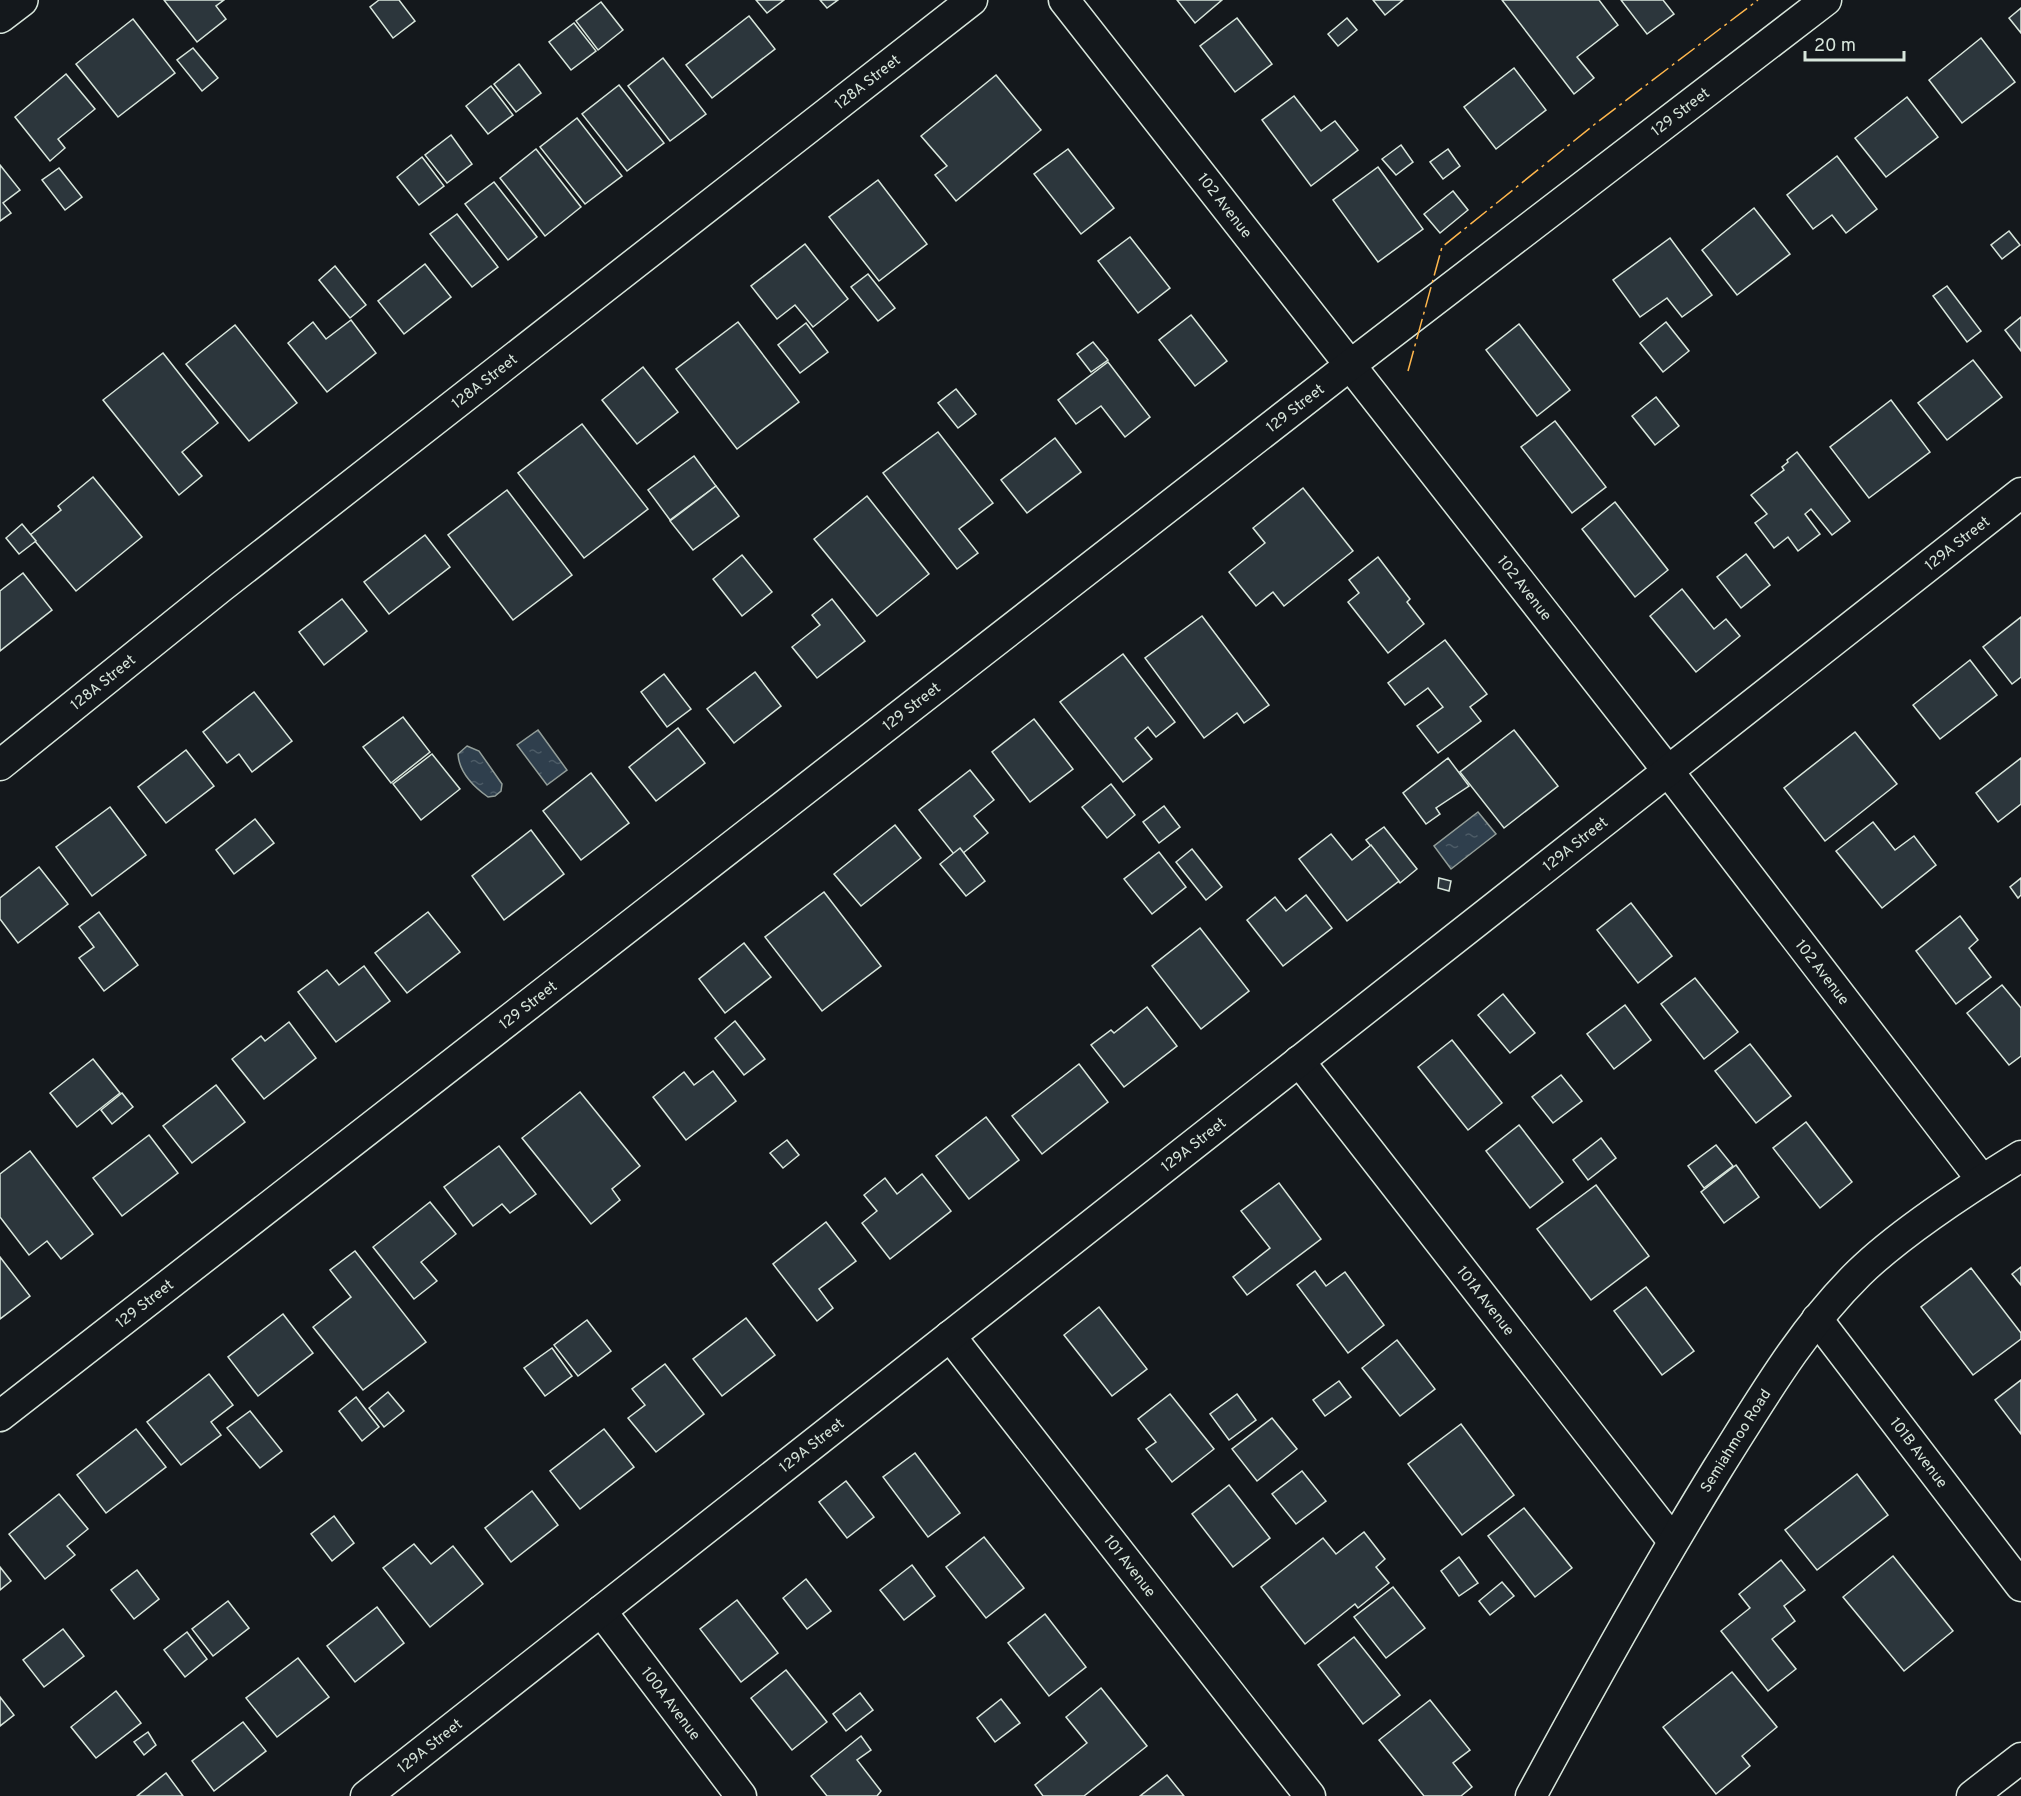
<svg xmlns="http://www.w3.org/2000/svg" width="2021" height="1796" viewBox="0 0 2021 1796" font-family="Overpass,sans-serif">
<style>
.water{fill:url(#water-ripples);stroke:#939e99;stroke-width:1.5}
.building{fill:#2c363c;stroke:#d8e6dc;stroke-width:1.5}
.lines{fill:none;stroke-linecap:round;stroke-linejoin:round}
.street-casing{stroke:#d8e6dc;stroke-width:33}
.secondary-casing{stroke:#d8e6dc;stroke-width:36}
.street{stroke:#14181c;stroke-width:30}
.secondary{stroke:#14181c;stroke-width:33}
.power{stroke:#ffb74d;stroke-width:1.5;stroke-dasharray:21 4.5 3 4.5;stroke-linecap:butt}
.labels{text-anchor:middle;stroke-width:4.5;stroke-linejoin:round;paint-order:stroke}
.street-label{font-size:15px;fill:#d8e6dc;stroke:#14181c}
</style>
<defs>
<pattern id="water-ripples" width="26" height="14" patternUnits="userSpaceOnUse" patternTransform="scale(1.5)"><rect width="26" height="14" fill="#2f3f4d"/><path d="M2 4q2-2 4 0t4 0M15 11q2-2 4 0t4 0" fill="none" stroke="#4c5b66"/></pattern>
</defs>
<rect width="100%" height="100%" fill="#14181c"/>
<!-- water -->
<g class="water">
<path d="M538,730L567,770L547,785L517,745Z"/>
<path d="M467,746L479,751L502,784L501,791L495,796L488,797C474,787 459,773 458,754Z"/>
<path d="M1478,812L1496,834L1451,869L1434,846Z"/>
</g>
<!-- building -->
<g class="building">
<path d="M164,0H224L216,6L226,19L197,42Z"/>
<path d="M379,0H399L415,21L393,38L370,7Z"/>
<path d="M756,0H784L767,13Z"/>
<path d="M820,0H838L827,8Z"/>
<path d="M1177,0H1222L1195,23Z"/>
<path d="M1373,0H1403L1385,15Z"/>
<path d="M1502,0H1599L1618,25L1577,57L1594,78L1574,94Z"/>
<path d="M1621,0H1663L1674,14L1647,34Z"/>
<path d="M601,2L623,30L598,50L576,21Z"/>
<path d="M2021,8V33L2009,18Z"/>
<path d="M749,16L775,49L712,98L686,65Z"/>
<path d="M1237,18L1272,64L1235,92L1200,46Z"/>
<path d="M1347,18L1357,30L1338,46L1328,34Z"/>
<path d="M133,19L175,73L118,117L76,64Z"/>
<path d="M574,23L596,51L571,70L549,42Z"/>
<path d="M1981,38L2015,82L1962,123L1929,80Z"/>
<path d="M193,48L218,78L202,91L177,60Z"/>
<path d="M663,58L706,114L670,141L628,86Z"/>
<path d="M519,64L541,93L516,112L494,84Z"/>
<path d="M1514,68L1546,110L1496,149L1464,107Z"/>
<path d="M66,74L95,109L58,139L65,148L50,161L15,117Z"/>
<path d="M996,75L1041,130L956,201L935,175L947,166L921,136Z"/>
<path d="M619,85L664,143L627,171L582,114Z"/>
<path d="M491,86L513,115L488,134L466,106Z"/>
<path d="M1294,96L1321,131L1335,121L1358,150L1311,186L1262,120Z"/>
<path d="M1907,97L1938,137L1886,177L1855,138Z"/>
<path d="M577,118L622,176L585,204L540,147Z"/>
<path d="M451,135L472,164L447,183L425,155Z"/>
<path d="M1401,145L1413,162L1396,175L1382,159Z"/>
<path d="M536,149L581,207L545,236L500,178Z"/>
<path d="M1068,149L1114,208L1081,234L1034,174Z"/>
<path d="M1448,149L1460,166L1443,179L1430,162Z"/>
<path d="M1837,156L1877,209L1846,233L1832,215L1813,229L1787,195Z"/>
<path d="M422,157L444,186L419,205L397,177Z"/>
<path d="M0,165L20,190L3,203L11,213L0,221Z"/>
<path d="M1378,167L1423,229L1378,262L1333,200Z"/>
<path d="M59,168L82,197L65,210L42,180Z"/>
<path d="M878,180L927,244L879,281L829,217Z"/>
<path d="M494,182L537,237L508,260L465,204Z"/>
<path d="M1453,191L1468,210L1440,233L1424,214Z"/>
<path d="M1754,208L1790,254L1737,295L1702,250Z"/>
<path d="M457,214L498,267L472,287L430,234Z"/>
<path d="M2009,231L2020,245L2002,259L1991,245Z"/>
<path d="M1130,237L1170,288L1138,313L1098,261Z"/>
<path d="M1670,238L1712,295L1682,317L1667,298L1640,317L1613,280Z"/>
<path d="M805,244L848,299L813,327L795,305L777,319L751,286Z"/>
<path d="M425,264L451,297L404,334L378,301Z"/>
<path d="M335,266L366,305L350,318L319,280Z"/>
<path d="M868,274L895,308L878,321L851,287Z"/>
<path d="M1947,286L1981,331L1967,342L1933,296Z"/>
<path d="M1191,315L1227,361L1195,386L1159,340Z"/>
<path d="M2021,317V351L2005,330Z"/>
<path d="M351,320L376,353L327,392L288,343L313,322L326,339Z"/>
<path d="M738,322L799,402L737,449L676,369Z"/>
<path d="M1666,322L1689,351L1663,372L1640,343Z"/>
<path d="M806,323L828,352L800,373L778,345Z"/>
<path d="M1519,324L1570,390L1537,416L1486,350Z"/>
<path d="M235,325L297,403L249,441L186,364Z"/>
<path d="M1093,342L1108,360L1091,372L1077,354Z"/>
<path d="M163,353L218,423L182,452L202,476L179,495L103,400Z"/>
<path d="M1973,360L2002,397L1947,440L1918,403Z"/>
<path d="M1108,362L1150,417L1125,437L1101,406L1076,424L1058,400Z"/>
<path d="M643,367L678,412L637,444L602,400Z"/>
<path d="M956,389L976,414L958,428L938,403Z"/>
<path d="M1656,397L1679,426L1655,445L1632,416Z"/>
<path d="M1891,400L1930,452L1869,498L1830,447Z"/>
<path d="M1555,421L1606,487L1572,513L1521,447Z"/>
<path d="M582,424L648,509L584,558L518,473Z"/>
<path d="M938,432L993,503L959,529L978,553L957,569L883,473Z"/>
<path d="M1055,438L1081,472L1027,513L1001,480Z"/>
<path d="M1797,452L1850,521L1832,535L1811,509L1805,514L1820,534L1798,551L1788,537L1774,548L1755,523L1767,514L1751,495L1784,470L1782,467L1788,462L1787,460Z"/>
<path d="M694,456L716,486L670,520L648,490Z"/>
<path d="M93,477L142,537L76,591L30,535L61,510L58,506Z"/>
<path d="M716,486L739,516L693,550L670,521Z"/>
<path d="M1303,488L1353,551L1284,606L1273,592L1256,606L1229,572L1265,543L1253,528Z"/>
<path d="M507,490L572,575L513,620L448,535Z"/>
<path d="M867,496L929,574L877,616L814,539Z"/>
<path d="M1615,502L1668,570L1635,597L1582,529Z"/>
<path d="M22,524L36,541L19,554L6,538Z"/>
<path d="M425,535L450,567L389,614L364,582Z"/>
<path d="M1746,554L1770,585L1741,608L1717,577Z"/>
<path d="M742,555L772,592L742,616L713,579Z"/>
<path d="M1378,557L1410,599L1407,602L1424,624L1388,653L1348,602L1359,593L1349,580Z"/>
<path d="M23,573L52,610L0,651V591Z"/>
<path d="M1682,589L1714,629L1726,619L1740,636L1696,672L1650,616Z"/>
<path d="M342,599L367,631L324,665L299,632Z"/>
<path d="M832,599L865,641L817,678L792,647L820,625L812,615Z"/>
<path d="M1202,616L1269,705L1244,723L1237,713L1204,738L1145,658Z"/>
<path d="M2021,617V677L2012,684L1983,647Z"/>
<path d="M1445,640L1487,694L1470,707L1481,721L1438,753L1417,726L1443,707L1428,688L1405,705L1388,683Z"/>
<path d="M1123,654L1175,722L1156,737L1148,727L1135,738L1152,759L1123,782L1060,702Z"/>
<path d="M1970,660L1997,695L1940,739L1913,705Z"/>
<path d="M755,672L781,706L734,743L707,709Z"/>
<path d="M664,674L691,709L667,727L641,692Z"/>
<path d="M254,692L292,741L252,772L239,754L227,763L203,732Z"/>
<path d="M403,717L430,752L391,783L363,747Z"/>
<path d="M1034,719L1073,769L1030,802L992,752Z"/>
<path d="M678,728L705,763L656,801L629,767Z"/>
<path d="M1514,730L1558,786L1504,828L1460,772Z"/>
<path d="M1855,732L1897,784L1825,841L1784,788Z"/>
<path d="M186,750L214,786L166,823L138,787Z"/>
<path d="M432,754L460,789L421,820L393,784Z"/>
<path d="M1448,758L1469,786L1436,808L1440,814L1426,824L1403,793Z"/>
<path d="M2021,758V804L1998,822L1976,793Z"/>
<path d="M970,770L994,800L974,816L988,833L957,858L919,810Z"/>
<path d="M591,773L629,823L581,860L543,811Z"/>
<path d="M1111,784L1135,815L1107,838L1082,807Z"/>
<path d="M1164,806L1180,827L1159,843L1143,822Z"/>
<path d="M110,807L146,855L92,896L56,847Z"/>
<path d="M255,819L274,843L234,874L216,850Z"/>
<path d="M1873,822L1895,850L1914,836L1936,865L1882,908L1836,851Z"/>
<path d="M895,825L921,858L861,906L834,874Z"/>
<path d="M1384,827L1417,869L1400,883L1366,840Z"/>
<path d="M531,830L564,874L504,920L472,876Z"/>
<path d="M1331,834L1352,860L1371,845L1399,881L1347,921L1299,859Z"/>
<path d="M960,848L985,881L966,896L940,864Z"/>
<path d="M1192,849L1222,887L1206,900L1176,862Z"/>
<path d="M1159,852L1186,887L1152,914L1124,879Z"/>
<path d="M39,867L68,904L18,943L0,919V898Z"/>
<path d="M1439,878L1451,881L1449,891L1438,888Z"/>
<path d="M2021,878V895L2018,898L2010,887Z"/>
<path d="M824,892L881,966L822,1011L765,937Z"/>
<path d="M1306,895L1332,928L1283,966L1247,920L1275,897L1286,911Z"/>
<path d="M1631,903L1672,956L1638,983L1597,930Z"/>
<path d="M99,912L138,965L104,991L79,958L94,947L79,927Z"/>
<path d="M428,912L460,952L407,993L375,953Z"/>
<path d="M1960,916L1978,940L1969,948L1991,977L1956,1004L1916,951Z"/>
<path d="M1200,928L1249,991L1201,1029L1152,966Z"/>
<path d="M744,943L771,977L725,1013L699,979Z"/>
<path d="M364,966L390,1001L336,1042L298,992L327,970L339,985Z"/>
<path d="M1695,978L1738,1032L1704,1059L1661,1004Z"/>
<path d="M2002,985L2021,1008V1056L2009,1065L1967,1013Z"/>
<path d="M1503,994L1535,1033L1510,1053L1478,1015Z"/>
<path d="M1625,1005L1651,1040L1614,1069L1587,1034Z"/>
<path d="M1147,1007L1177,1046L1124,1087L1091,1045L1111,1030L1114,1033Z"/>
<path d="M735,1021L765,1059L744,1075L715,1038Z"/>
<path d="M289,1022L316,1058L264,1099L232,1059L261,1036L265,1041Z"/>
<path d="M1452,1040L1502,1103L1468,1130L1418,1067Z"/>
<path d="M1750,1044L1791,1096L1756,1123L1715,1071Z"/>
<path d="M93,1059L120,1093L77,1127L50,1093Z"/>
<path d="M1079,1064L1108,1102L1042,1154L1012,1116Z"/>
<path d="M713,1071L736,1101L686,1140L653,1097L684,1072L694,1085Z"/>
<path d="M1561,1075L1582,1101L1553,1123L1532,1097Z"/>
<path d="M216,1085L245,1122L192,1163L163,1126Z"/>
<path d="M580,1092L640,1166L612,1189L620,1200L591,1224L522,1138Z"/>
<path d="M122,1093L133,1107L112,1124L101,1110Z"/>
<path d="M986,1117L1019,1160L969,1199L936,1156Z"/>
<path d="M1806,1122L1852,1182L1820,1208L1773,1148Z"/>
<path d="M1519,1125L1563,1182L1530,1208L1486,1151Z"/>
<path d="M149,1135L178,1173L122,1216L93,1178Z"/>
<path d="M1601,1138L1616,1158L1588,1180L1573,1160Z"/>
<path d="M787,1140L799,1155L783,1168L770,1153Z"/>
<path d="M1716,1145L1733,1166L1704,1188L1688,1166Z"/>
<path d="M499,1146L536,1194L510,1213L502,1204L473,1226L444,1187Z"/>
<path d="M30,1151L93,1234L61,1259L47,1241L29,1255L0,1217V1174Z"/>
<path d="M1736,1165L1759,1197L1724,1223L1701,1192Z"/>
<path d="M922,1174L951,1211L890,1259L862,1223L877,1211L864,1195L885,1178L897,1194Z"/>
<path d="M1279,1183L1321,1239L1247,1295L1233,1277L1270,1248L1241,1211Z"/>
<path d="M1596,1185L1649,1256L1591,1300L1537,1229Z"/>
<path d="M430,1202L456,1234L421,1262L437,1281L414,1299L373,1247Z"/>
<path d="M826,1222L856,1261L819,1289L833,1308L817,1321L773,1264Z"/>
<path d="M355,1251L426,1342L363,1390L313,1327L351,1297L330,1270Z"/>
<path d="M0,1257L30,1296L0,1319Z"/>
<path d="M2021,1267V1285L2012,1274Z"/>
<path d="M1971,1268L2021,1333V1339L1973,1375L1921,1307Z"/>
<path d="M1315,1271L1326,1286L1345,1272L1384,1325L1348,1353L1297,1285Z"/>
<path d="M1646,1287L1694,1351L1662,1375L1614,1311Z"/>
<path d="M1099,1307L1147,1369L1112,1396L1064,1335Z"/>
<path d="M283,1314L313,1353L258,1396L228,1357Z"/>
<path d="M746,1318L775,1355L722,1396L693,1359Z"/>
<path d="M587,1320L611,1351L578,1376L554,1345Z"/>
<path d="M1397,1340L1435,1389L1400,1416L1362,1368Z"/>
<path d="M552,1348L572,1376L545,1396L524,1368Z"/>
<path d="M665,1364L704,1414L656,1452L628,1418L645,1405L632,1389Z"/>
<path d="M209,1374L233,1405L211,1422L221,1435L181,1465L147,1422Z"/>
<path d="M2021,1380V1434L1995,1400Z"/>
<path d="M1339,1381L1351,1397L1325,1416L1313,1400Z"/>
<path d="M388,1392L404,1411L384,1427L369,1408Z"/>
<path d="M1170,1394L1214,1449L1172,1482L1146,1449L1156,1442L1138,1419Z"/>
<path d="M1237,1394L1256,1420L1229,1440L1210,1414Z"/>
<path d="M356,1397L379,1427L362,1441L339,1411Z"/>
<path d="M250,1411L282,1451L260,1468L227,1428Z"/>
<path d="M1272,1418L1297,1449L1257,1481L1232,1449Z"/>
<path d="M1461,1424L1514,1495L1462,1535L1408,1464Z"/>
<path d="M136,1429L166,1467L106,1513L77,1475Z"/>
<path d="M604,1429L634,1467L580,1509L550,1471Z"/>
<path d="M915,1453L960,1513L928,1537L883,1477Z"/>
<path d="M1302,1471L1326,1501L1296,1524L1272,1494Z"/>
<path d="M1857,1474L1888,1515L1817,1570L1785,1530Z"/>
<path d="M846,1481L874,1517L847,1538L819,1502Z"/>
<path d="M1229,1485L1270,1538L1233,1567L1192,1514Z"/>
<path d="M532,1491L558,1525L511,1562L485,1528Z"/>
<path d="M59,1494L88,1529L67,1546L75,1555L45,1579L9,1534Z"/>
<path d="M1524,1508L1572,1568L1535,1597L1488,1536Z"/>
<path d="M334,1516L354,1543L332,1561L311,1534Z"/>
<path d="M1364,1532L1385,1559L1376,1567L1389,1583L1358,1608L1355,1604L1305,1644L1261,1587L1323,1538L1336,1554Z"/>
<path d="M984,1537L1024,1588L986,1618L946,1567Z"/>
<path d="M414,1544L431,1564L453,1546L483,1584L430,1627L383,1568Z"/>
<path d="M1893,1556L1953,1631L1904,1671L1843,1597Z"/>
<path d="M1459,1557L1478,1583L1459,1596L1441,1571Z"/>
<path d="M1781,1560L1805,1590L1784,1606L1795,1621L1772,1639L1796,1669L1768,1691L1721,1631L1750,1608L1739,1594Z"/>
<path d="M912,1565L935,1596L904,1620L880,1590Z"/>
<path d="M0,1567L11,1581L0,1590Z"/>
<path d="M137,1570L159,1599L134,1619L111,1590Z"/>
<path d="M806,1579L831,1611L807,1629L783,1598Z"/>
<path d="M1502,1582L1514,1596L1490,1615L1479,1601Z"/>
<path d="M1393,1587L1425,1628L1386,1658L1354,1617Z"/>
<path d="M737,1600L778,1653L741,1682L700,1629Z"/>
<path d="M228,1601L249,1628L213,1656L192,1629Z"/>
<path d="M377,1607L404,1643L355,1682L327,1646Z"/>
<path d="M1045,1614L1086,1667L1049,1696L1008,1643Z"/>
<path d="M63,1629L84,1656L44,1687L23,1660Z"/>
<path d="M187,1632L207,1659L185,1677L164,1650Z"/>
<path d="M1354,1637L1400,1695L1363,1724L1318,1665Z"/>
<path d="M298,1658L329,1697L277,1737L246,1698Z"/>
<path d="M786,1670L827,1722L792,1750L751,1698Z"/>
<path d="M1732,1672L1777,1727L1742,1756L1750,1766L1716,1794L1663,1727Z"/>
<path d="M1101,1688L1147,1746L1084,1796H1043L1035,1785L1087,1743L1066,1717Z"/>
<path d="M116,1691L141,1723L96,1758L71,1727Z"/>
<path d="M860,1693L873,1710L846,1731L833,1714Z"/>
<path d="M0,1697L14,1715L0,1726Z"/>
<path d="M1001,1699L1020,1723L995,1742L977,1718Z"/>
<path d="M1430,1700L1470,1750L1453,1763L1472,1787L1461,1796H1424L1379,1740Z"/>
<path d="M243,1722L266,1751L214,1791L192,1761Z"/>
<path d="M148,1732L156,1745L144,1755L134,1742Z"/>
<path d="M861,1736L871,1750L857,1760L881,1791L877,1796H827L811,1776Z"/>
<path d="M166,1773L183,1796H137Z"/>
<path d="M1167,1775L1184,1796H1140Z"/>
</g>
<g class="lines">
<defs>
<g id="street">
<path id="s1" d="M1064,0L1668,771L1982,1180"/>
<path id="s2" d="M0,765L221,587L972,0"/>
<path id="s3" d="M1299,1061L1673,1541"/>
<path id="s4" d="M1817,1319L2021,1586"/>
<path id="s5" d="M950,1336L1310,1796"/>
<path id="s6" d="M0,1416L1349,366L1826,0"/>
<path id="s7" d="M601,1611L741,1796"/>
<path id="s8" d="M366,1796L2021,493"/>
<path id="s9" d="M1531,1796C1591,1685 1652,1575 1718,1468C1761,1400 1801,1330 1859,1273C1902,1231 1969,1188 2021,1156"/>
<path d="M1972,1796L2021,1758"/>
</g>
<path id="secondary" d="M0,16L21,0"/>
</defs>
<!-- street casing -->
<use href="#street" class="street-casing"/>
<!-- secondary casing -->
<use href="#secondary" class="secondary-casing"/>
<!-- street -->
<use href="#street" class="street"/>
<!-- secondary -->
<use href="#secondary" class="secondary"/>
<!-- power -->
<path class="power" d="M1408,371L1442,247L1595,124L1758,0"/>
</g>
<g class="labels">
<!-- street labels -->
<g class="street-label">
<text dy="5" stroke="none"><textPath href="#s2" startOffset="1104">128A Street</textPath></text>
<text dy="5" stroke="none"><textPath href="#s6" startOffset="2127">129 Street</textPath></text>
<text dy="5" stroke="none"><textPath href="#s1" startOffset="261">102 Avenue</textPath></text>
<text dy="5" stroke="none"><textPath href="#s2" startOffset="618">128A Street</textPath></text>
<text dy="5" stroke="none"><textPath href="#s6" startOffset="1641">129 Street</textPath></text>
<text dy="5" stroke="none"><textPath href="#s8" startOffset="2025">129A Street</textPath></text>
<text dy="5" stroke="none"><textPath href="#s1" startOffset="747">102 Avenue</textPath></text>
<text dy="5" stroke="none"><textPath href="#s2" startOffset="132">128A Street</textPath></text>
<text dy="5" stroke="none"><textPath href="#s6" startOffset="1155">129 Street</textPath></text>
<text dy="5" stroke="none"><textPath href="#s8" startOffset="1539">129A Street</textPath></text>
<text dy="5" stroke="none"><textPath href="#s1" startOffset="1233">102 Avenue</textPath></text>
<text dy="5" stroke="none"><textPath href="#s6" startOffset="669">129 Street</textPath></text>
<text dy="5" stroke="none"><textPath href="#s8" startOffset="1053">129A Street</textPath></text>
<text dy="5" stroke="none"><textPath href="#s3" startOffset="304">101A Avenue</textPath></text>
<text dy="5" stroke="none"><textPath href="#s6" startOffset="183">129 Street</textPath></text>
<text dy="5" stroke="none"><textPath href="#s9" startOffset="410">Semiahmoo Road</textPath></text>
<text dy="5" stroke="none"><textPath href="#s8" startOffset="567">129A Street</textPath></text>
<text dy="5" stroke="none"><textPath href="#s4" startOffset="168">101B Avenue</textPath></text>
<text dy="5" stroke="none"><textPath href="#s5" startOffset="292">101 Avenue</textPath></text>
<text dy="5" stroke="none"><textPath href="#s7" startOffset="116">100A Avenue</textPath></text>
<text dy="5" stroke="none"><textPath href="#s8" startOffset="81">129A Street</textPath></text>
</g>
</g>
<!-- scale -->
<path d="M1805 51v9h99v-9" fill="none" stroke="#d8e6dc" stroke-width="3"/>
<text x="1814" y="51" font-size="18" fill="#d8e6dc" stroke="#14181c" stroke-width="4.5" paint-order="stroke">20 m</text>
</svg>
